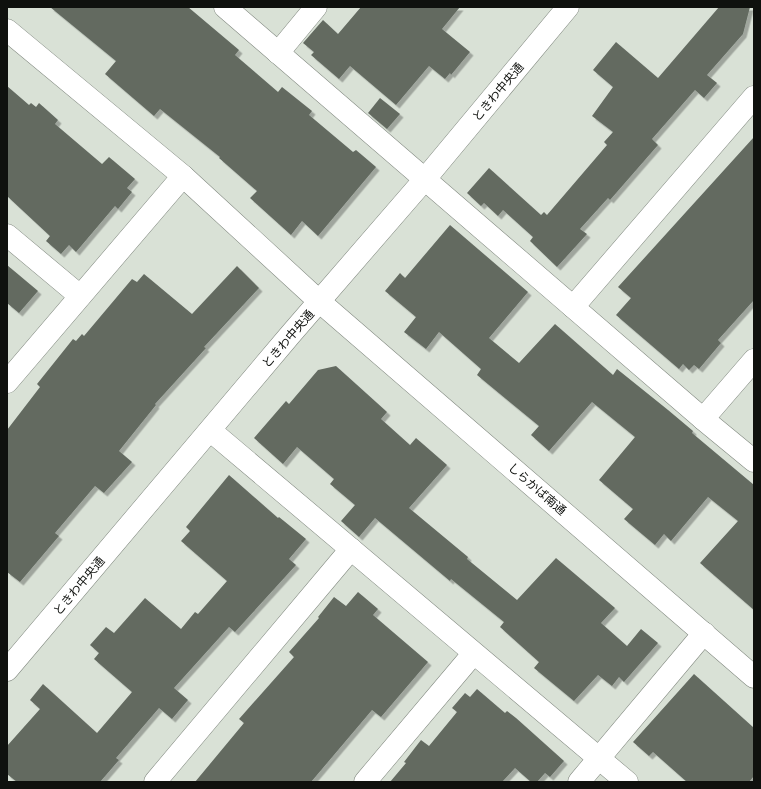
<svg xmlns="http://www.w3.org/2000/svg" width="761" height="789" viewBox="0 0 761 789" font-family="Cabin,'Noto Sans JP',sans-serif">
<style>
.building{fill:#636a61;filter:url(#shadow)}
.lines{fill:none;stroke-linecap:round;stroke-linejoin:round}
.minor-casing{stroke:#828980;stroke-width:23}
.tertiary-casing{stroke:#828980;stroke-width:23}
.minor{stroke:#fff;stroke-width:22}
.tertiary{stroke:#fff;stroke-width:22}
.labels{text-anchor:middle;stroke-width:4;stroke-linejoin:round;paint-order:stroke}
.street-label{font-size:12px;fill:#0f110e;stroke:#fff}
</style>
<defs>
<filter id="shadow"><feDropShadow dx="3.5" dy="3.5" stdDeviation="0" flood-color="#0004"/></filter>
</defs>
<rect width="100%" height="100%" fill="#d9e1d6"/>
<!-- building -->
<g class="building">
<path d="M50,7H188L239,50L235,55L278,92L282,87L312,111L309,115L353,152L356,150L376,167L318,236L302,221L291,235L250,198L257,191L219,158L220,157L160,109L154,116L105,74L116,61Z"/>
<path d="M361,7H460L442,29L470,52L451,75L450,73L445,79L429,66L396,105L350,66L339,79L311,55L314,52L303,43L323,20L338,34Z"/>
<path d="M719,7H750L743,34L707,75L717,83L704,98L695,90L652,139L658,145L610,200L608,198L580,229L587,234L557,267L530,241L533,237L503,210L498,216L484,203L481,206L467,193L489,168L541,215L544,212L547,215L607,145L604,142L613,132L592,116L613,87L593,70L616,42L658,78Z"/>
<path d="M7,86L29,105L31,103L36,107L39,103L58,120L55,124L102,164L109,157L135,179L127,188L132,192L118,209L115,206L76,252L69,245L61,254L46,241L50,236L7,196Z"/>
<path d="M380,98L400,114L387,129L368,113Z"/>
<path d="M754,137V300L718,340L721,343L699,369L694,365L689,370L683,364L679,369L616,315L631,298L618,287Z"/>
<path d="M450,225L528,292L489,338L519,363L555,324L613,375L617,369L668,410L693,431L692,433L754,485V610L700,563L738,521L708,497L671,541L664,534L655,545L624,519L633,509L599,480L635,437L592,402L549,451L531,435L539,426L477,375L481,369L439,332L426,349L404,332L416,317L385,291L400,273L405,278Z"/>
<path d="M7,265L38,291L19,313L7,303Z"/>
<path d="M237,266L259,288L204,347L206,348L155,404L156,405L119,451L132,462L104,493L95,486L55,533L59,536L20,582L7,572V430L40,387L37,384L73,339L76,341L82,334L84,336L132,279L137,282L144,274L192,314Z"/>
<path d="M336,366L387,412L381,419L410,445L416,438L447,465L409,508L468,557L467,559L517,600L556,558L615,608L601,623L627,646L641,629L658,643L624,682L619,677L612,686L598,675L574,701L534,668L539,662L500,627L504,622L451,579L450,581L375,518L359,537L341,521L355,505L330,484L334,479L297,447L283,464L254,438L286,401L289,404L318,370Z"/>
<path d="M229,475L278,518L279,517L306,539L289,559L296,565L235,632L229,627L174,688L188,700L172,719L159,708L116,758L119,760L100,782H17L7,774V746L40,709L30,700L43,684L97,733L132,692L94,659L99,653L90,645L106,627L114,633L145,598L181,629L195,612L198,614L227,581L181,541L190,531L186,527Z"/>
<path d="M358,592L378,609L373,615L428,662L381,717L372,710L311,782H195L244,723L239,719L294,657L289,652L319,618L318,617L334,597L346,606Z"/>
<path d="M694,674L754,728V776L749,782H687L653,752L649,756L633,742Z"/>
<path d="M477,689L505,713L507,711L516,718L564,761L550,777L545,773L537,782H531L515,768L502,782H390L406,763L404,762L421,740L429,746L457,712L452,708L465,693L470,697Z"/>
</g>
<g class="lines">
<defs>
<g id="minor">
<path d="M225,7L703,419L754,461"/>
<path d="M7,30L183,176L320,302"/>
<path d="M278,53L316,7"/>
<path d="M7,235L80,296"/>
<path d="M573,307L754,97"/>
<path d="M7,382L183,176"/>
<path d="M703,419L754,360"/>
<path d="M211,431L627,782"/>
<path d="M155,782L351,549"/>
<path d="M365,782L473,654"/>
<path d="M579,782L704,633"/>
</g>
<g id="tertiary">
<path d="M320,302L754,677"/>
<path d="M7,670L290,335L425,179L568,7"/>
</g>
</defs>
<!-- minor casing -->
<use href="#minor" class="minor-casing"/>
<!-- tertiary casing -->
<use href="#tertiary" class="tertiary-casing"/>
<!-- minor -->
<use href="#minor" class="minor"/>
<!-- tertiary -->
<use href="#tertiary" class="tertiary"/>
</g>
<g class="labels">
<!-- street labels -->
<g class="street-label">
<text transform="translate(498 92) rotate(-50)" y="4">ときわ中央通</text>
<text transform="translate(288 339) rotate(-49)" y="4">ときわ中央通</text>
<text transform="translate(537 489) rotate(41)" y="4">しらかば南通</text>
<text transform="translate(79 586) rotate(-50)" y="4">ときわ中央通</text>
</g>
</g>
<!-- border -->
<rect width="761" height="789" fill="none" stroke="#0f110e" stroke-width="16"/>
</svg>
